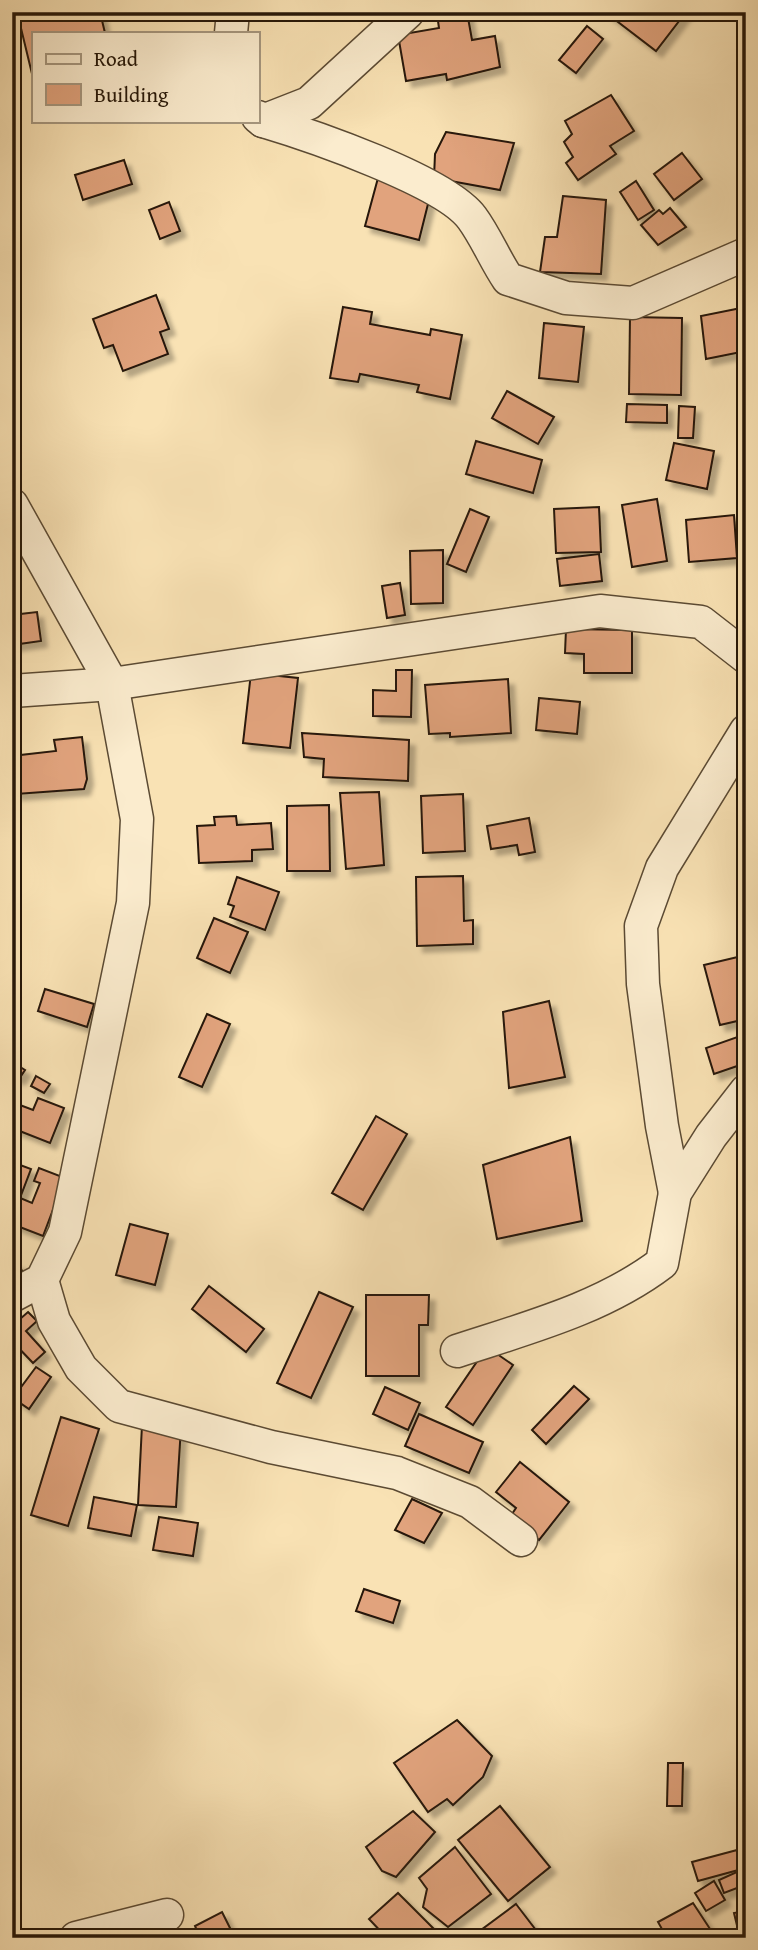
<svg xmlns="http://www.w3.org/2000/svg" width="758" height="1950" viewBox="0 0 758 1950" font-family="'Gentium Book Plus',serif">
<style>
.building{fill:#e1a37d;stroke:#261708;stroke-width:2;filter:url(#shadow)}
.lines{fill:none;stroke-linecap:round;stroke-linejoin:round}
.minor-casing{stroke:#5b4a33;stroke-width:35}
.minor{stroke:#fbecce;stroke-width:32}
</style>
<defs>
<filter id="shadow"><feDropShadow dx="6" dy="6" stdDeviation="2" flood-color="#0004"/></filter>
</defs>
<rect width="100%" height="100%" fill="#f9e2b4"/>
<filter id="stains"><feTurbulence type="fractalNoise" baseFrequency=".00286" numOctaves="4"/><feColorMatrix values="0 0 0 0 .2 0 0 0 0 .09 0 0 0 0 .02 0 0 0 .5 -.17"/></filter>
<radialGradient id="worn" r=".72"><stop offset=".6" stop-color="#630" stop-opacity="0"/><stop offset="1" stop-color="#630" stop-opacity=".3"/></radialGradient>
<!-- building -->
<g class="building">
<path d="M51,12H100L105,33H33V78L19,20Z"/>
<path d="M467,12L472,40L495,36L500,67L447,80L446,74L406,81L398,35L439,28L437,14Z"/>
<path d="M605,12H686L656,51Z"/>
<path d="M587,26L603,39L576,73L559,60Z"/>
<path d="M611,95L634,131L610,146L616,154L578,180L566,163L573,157L564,142L572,134L565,121Z"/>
<path d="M446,132L514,143L500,190L434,178L435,154Z"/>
<path d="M682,153L702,179L674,200L654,174Z"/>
<path d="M124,160L132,184L83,200L75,175Z"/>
<path d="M378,178L431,192L419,240L365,226Z"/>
<path d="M636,181L654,210L638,220L620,192Z"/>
<path d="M563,196L606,200L601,274L540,272L545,237H557Z"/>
<path d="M169,202L180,231L160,239L149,210Z"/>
<path d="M670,208L686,227L658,245L641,225L659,210L663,214Z"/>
<path d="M156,295L169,329L160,332L168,354L123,371L113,345L104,348L93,319Z"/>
<path d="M343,307L372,312L370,324L430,335L431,329L462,335L450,399L417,392L419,385L360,374L358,382L330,378Z"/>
<path d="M746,307V351L706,359L701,316Z"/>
<path d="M630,317L682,318L681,395L629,394Z"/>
<path d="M544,323L584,327L578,382L539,378Z"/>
<path d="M507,391L554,417L538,444L492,418Z"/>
<path d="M627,404L667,405V423L626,422Z"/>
<path d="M679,406L695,407L693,438H678Z"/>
<path d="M476,441L542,460L533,493L466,474Z"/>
<path d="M674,443L714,451L707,489L666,480Z"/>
<path d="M657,499L667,561L632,567L622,505Z"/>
<path d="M599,507L601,552L556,553L554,509Z"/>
<path d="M470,509L489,517L466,572L447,564Z"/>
<path d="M734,515L737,558L689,562L686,520Z"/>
<path d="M443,550V603L411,604L410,551Z"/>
<path d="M599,554L602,581L560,586L557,559Z"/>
<path d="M400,583L405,615L387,618L382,586Z"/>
<path d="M37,612L41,641L12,645V615Z"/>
<path d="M566,629L632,630V673H584V654L565,653Z"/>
<path d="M396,670H412L411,717L373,716V690L396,691Z"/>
<path d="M251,673L298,678L290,748L243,743Z"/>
<path d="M508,679L511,733L450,737V733L429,734L425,685Z"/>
<path d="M539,698L580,702L577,734L536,730Z"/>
<path d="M302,733L409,740L408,781L323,777L324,759L304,757Z"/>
<path d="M82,737L87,779L84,789L16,794L12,785V756L56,751L54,740Z"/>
<path d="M379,792L384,865L346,869L340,793Z"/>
<path d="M463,794L465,851L423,853L421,796Z"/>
<path d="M329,805L330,871H287V806Z"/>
<path d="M236,816L237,825L271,823L273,849L252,850V861L199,863L197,826L215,825L214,817Z"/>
<path d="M529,818L535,852L519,855L517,845L491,849L487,826Z"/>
<path d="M463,876L464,921L473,920V944L417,946L416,877Z"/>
<path d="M237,877L279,892L265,930L230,917L234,906L228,904Z"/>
<path d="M214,918L248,932L230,973L197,958Z"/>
<path d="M746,955V1019L720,1025L704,965Z"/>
<path d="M45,989L94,1004L87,1027L38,1011Z"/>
<path d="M549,1001L565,1077L509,1088L503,1012Z"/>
<path d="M207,1014L230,1024L202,1087L179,1077Z"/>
<path d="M743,1035L746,1063L714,1074L706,1048Z"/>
<path d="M12,1062L25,1070L19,1079L12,1075Z"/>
<path d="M36,1076L50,1084L44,1093L31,1086Z"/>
<path d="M38,1098L64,1108L50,1143L12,1128V1102L33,1110Z"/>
<path d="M376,1116L407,1134L363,1210L332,1193Z"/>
<path d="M570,1137L582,1221L497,1239L483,1165Z"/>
<path d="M12,1162L31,1169L20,1198L32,1203L40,1183L34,1181L39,1168L65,1178L43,1236L12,1224Z"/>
<path d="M130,1224L168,1234L155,1285L116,1275Z"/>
<path d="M18,1263L26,1279L12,1287V1266Z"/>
<path d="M209,1286L264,1329L246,1352L192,1309Z"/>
<path d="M319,1292L353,1307L311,1398L277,1383Z"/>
<path d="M366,1295H429L428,1325H419V1376H366Z"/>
<path d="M28,1312L37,1321L26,1331L45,1352L33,1363L12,1341V1326Z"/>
<path d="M487,1347L513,1365L473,1425L446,1407Z"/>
<path d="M36,1367L51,1377L29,1409L13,1398Z"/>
<path d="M574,1386L589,1399L546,1444L532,1430Z"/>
<path d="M385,1387L420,1403L408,1430L373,1414Z"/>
<path d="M419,1414L483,1442L469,1473L405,1446Z"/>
<path d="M61,1417L99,1429L68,1526L31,1515Z"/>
<path d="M142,1425L181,1427L176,1507L138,1505Z"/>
<path d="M520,1462L569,1502L539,1540L510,1517L516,1508L496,1492Z"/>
<path d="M94,1497L137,1505L131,1536L88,1528Z"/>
<path d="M412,1499L442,1513L424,1543L395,1530Z"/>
<path d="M159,1517L198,1523L193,1556L153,1550Z"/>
<path d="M364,1589L400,1601L393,1623L356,1611Z"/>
<path d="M457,1720L492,1756L483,1777L453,1805L447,1799L428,1812L394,1763Z"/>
<path d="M668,1763H683L682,1806H667Z"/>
<path d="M500,1806L550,1867L508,1901L458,1840Z"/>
<path d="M413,1811L435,1832L396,1877L382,1871L366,1847Z"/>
<path d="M455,1847L491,1894L448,1927L423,1907L427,1889L419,1878Z"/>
<path d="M737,1850L742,1869L698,1881L692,1862Z"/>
<path d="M739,1871L745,1885L724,1893L719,1880Z"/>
<path d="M714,1881L725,1900L706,1911L695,1893Z"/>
<path d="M398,1893L443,1938H387L369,1919Z"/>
<path d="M693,1903L714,1935L708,1938H667L658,1922Z"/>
<path d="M516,1904L542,1938H487L481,1930Z"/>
<path d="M746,1911V1938H740L734,1913Z"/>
<path d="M222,1912L235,1938H200L195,1926Z"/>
</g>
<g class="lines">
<defs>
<g id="minor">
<path d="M231,33L233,12"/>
<path d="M258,117L263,121L309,103L408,12"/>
<path d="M263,121C310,135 445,181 472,218C486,237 495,260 508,279L566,298L633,303L746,254"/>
<path d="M12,505L112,684L137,819L133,903L65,1232L42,1280L12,1296"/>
<path d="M12,691L112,684L600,611L701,622L746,657"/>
<path d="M675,1193L662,1126L643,984L641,926L662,868L746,731"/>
<path d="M42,1280L54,1321L81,1368L119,1406L271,1447L397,1473L470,1502L521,1540"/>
<path d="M457,1351C527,1328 603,1308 662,1263L675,1193L711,1136L746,1091"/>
<path d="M76,1938L167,1915"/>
</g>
</defs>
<!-- minor casing -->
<use href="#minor" class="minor-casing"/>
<!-- minor -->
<use href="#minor" class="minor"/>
</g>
<!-- margin -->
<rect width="758" height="1950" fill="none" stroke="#f9e2b4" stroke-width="42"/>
<rect x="14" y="14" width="730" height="1922" fill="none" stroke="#261708" stroke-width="3.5"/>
<rect x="21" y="21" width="716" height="1908" fill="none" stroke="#261708" stroke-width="2"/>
<!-- legend -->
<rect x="32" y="32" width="228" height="91" fill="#fbecce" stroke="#a6977f" stroke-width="2"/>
<rect x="46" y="54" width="35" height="10" fill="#fbecce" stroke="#a6977f" stroke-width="2"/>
<text x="94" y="66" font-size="21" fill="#261708">Road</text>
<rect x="46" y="84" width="35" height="21" fill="#e1a37d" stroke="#a6977f" stroke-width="2"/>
<text x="94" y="102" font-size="21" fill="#261708">Building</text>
<rect width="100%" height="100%" filter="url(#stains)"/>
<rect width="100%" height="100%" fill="url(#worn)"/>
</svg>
